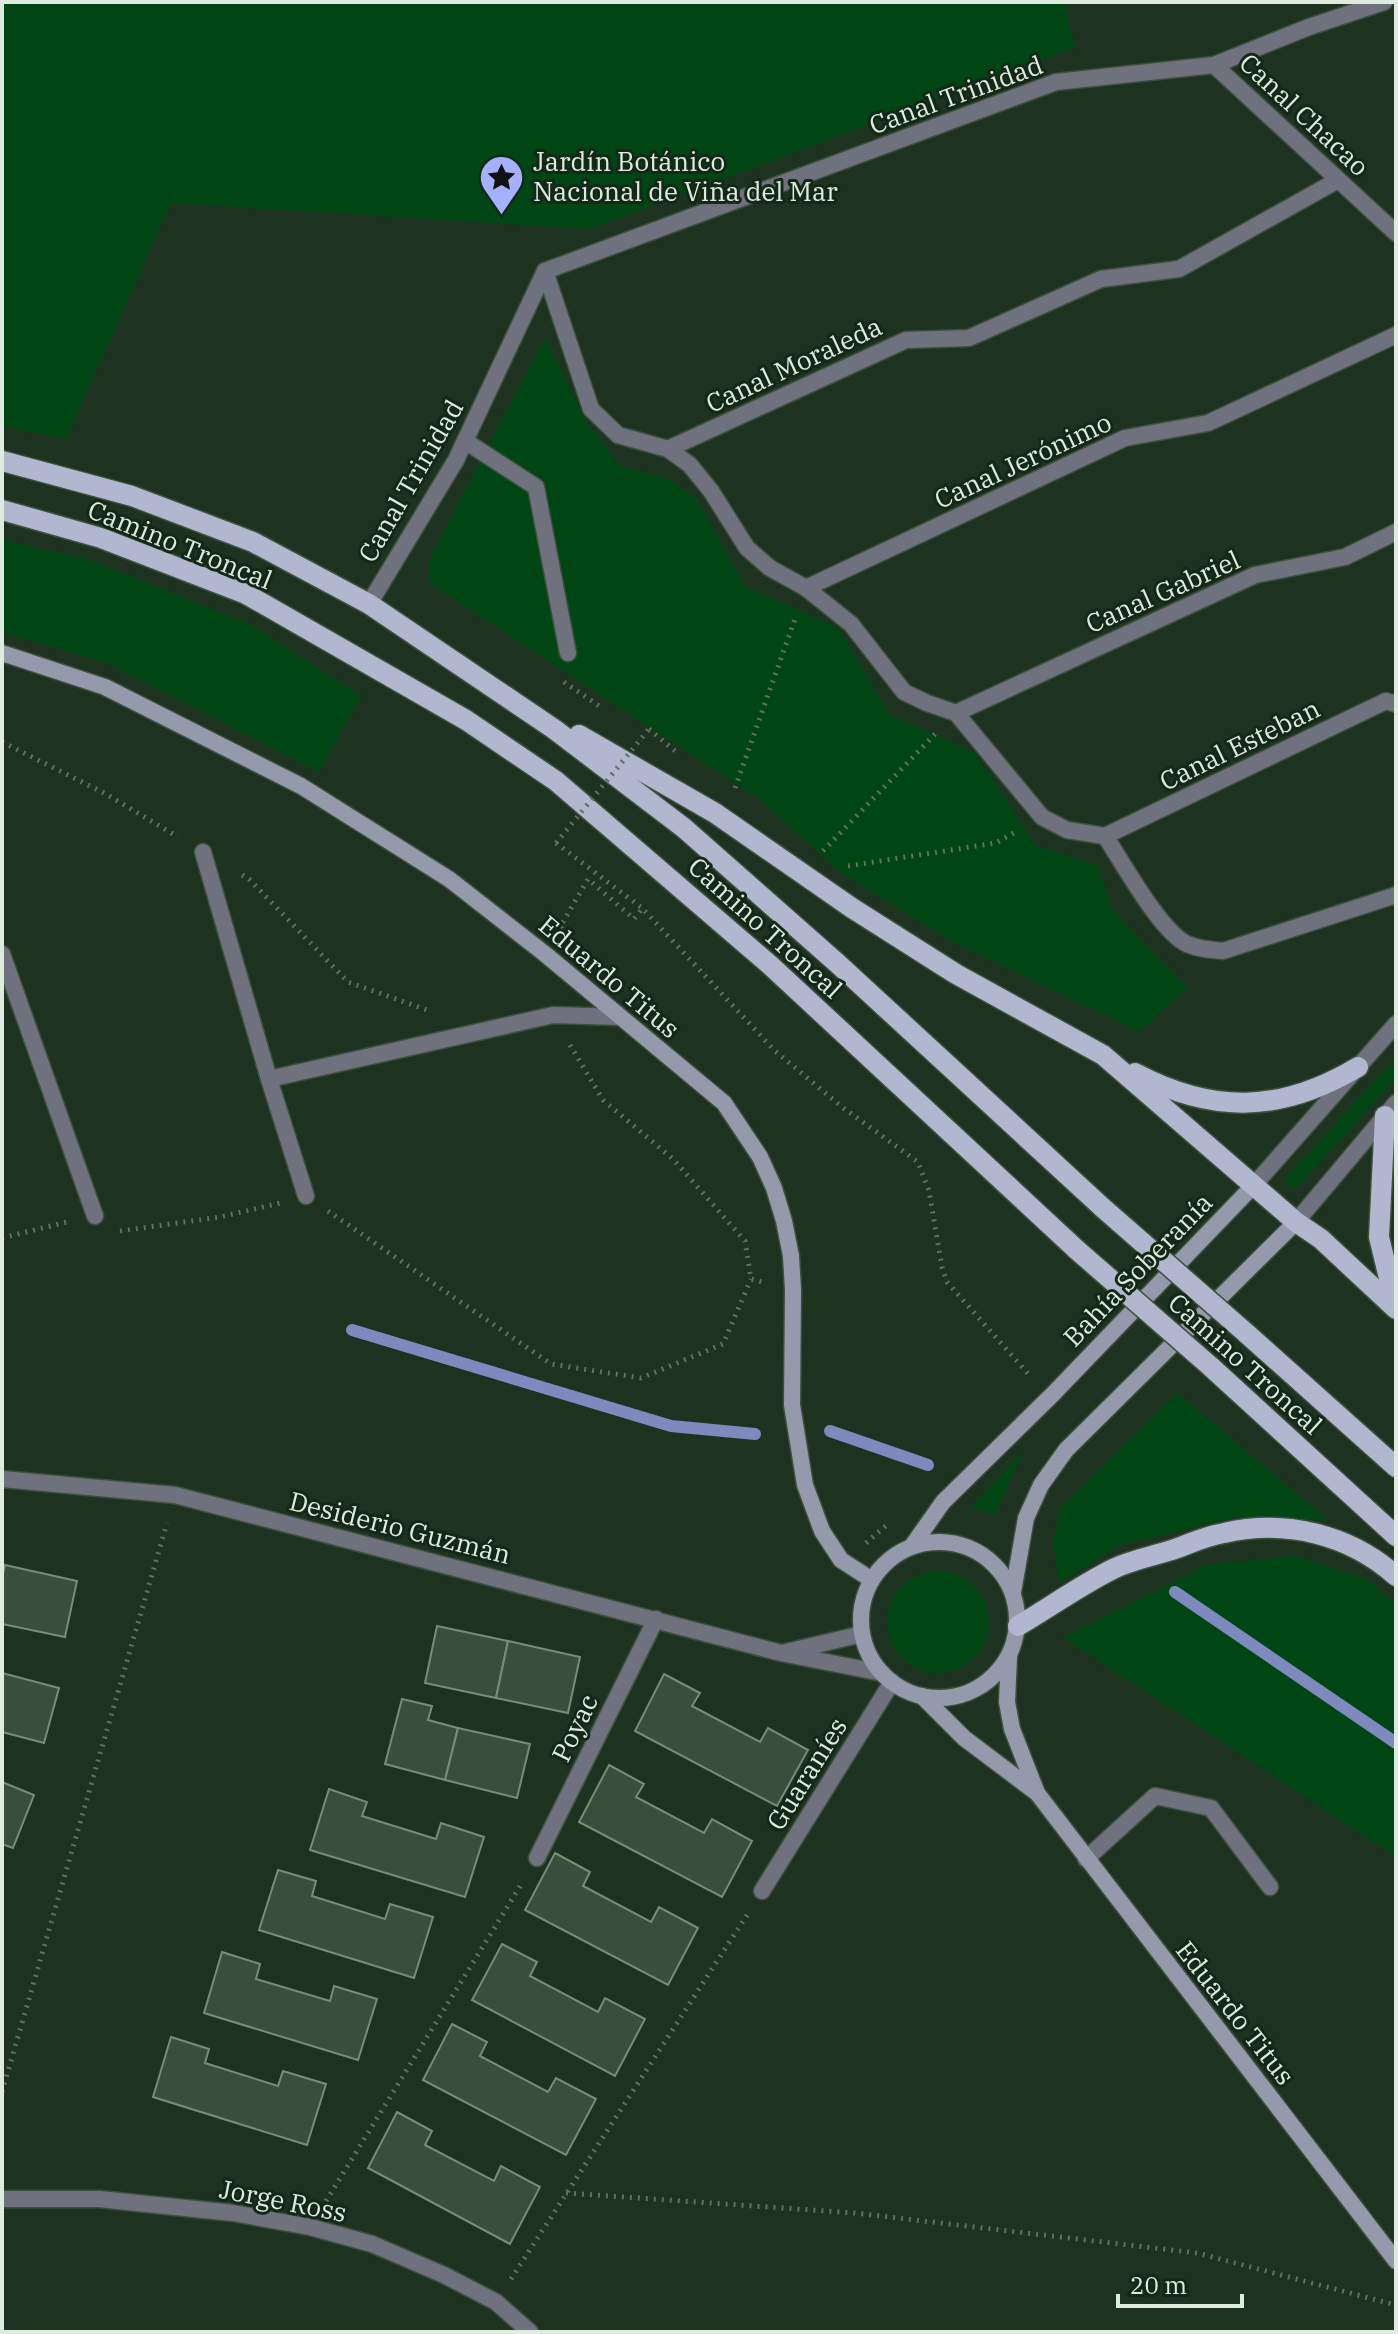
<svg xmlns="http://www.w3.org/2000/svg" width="1398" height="2334" viewBox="0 0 1398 2334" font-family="'IBM Plex Serif',serif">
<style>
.green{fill:#004615}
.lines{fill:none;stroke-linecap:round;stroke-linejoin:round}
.stream{stroke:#7e89be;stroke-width:12}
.building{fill:#394f3b;stroke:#768e78;stroke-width:2}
.lane-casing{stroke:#3c503e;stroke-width:19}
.street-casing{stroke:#3c503e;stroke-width:19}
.secondary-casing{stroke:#3c503e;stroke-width:19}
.primary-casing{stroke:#3c503e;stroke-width:23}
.path{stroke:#5f7160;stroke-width:5;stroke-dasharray:2 6;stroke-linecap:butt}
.lane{stroke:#6f727e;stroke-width:16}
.street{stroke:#6f727e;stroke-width:16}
.secondary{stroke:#9599ac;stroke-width:16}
.primary{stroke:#b2b7d0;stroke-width:20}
.primary-bridge-casing{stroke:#3c503e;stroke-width:23;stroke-linecap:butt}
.path-bridge{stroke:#5f7160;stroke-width:5;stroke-dasharray:2 6;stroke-linecap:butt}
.primary-bridge{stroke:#b2b7d0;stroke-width:20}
.labels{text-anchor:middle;stroke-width:6;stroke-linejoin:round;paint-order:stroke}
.street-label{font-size:26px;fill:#deecdf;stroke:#132816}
.poi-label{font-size:26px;fill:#deecdf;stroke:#132816;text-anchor:start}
</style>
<rect width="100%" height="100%" fill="#1d321f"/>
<!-- green -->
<g class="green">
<path d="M2,2H1064L1075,48L589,229L171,203L66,439L2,426Z"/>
<path d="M545,337L586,421L620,466L668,479L696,498L745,586L838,628L889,714L975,753L1036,846L1098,865L1112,910L1187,987L1139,1032L948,939L839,871L758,798L431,584L428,562Z"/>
<path d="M2,540L88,559L251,625L361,696L319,772L109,664L2,632Z"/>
<path d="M1396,1057V1078L1297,1187H1287L1286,1178Z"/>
<path d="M1177,1393L1329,1521L1238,1517L1120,1545L1059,1583L1053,1545L1059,1509Z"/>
<path d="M1024,1449L995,1516L972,1507Z"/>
<path d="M1296,1556L1367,1579L1396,1605V1857L1063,1637L1208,1564Z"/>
<circle cx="938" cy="1622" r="51"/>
</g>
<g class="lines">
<!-- stream -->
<g class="stream">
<path d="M352,1330L671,1426L755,1434"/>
<path d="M830,1431L928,1465"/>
<path d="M1175,1592L1396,1743"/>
</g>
</g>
<!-- building -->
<g class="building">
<path d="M5,1565L77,1581L65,1637L2,1624V1578Z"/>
<path d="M437,1626L508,1641L496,1698L425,1683Z"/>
<path d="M508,1641L580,1657L568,1713L496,1698Z"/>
<path d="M2,1673L59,1688L44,1743L2,1732Z"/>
<path d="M664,1674L700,1693L692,1706L760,1742L768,1728L808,1750L777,1806L635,1731Z"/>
<path d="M402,1699L432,1706L428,1720L458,1728L445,1780L385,1764Z"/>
<path d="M458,1728L530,1744L517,1798L445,1780Z"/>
<path d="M609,1765L644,1784L636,1797L704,1833L712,1819L752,1841L722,1897L579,1822Z"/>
<path d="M2,1782L34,1795L13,1848L2,1844Z"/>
<path d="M329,1789L367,1802L362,1816L436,1839L441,1823L484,1837L465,1897L310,1850Z"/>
<path d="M555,1853L590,1872L583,1886L651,1922L659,1907L698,1928L668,1985L525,1910Z"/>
<path d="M278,1870L316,1881L312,1896L385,1919L390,1904L433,1917L414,1978L259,1930Z"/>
<path d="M502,1944L537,1962L530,1976L598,2012L605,1998L645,2019L615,2076L472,2000Z"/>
<path d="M222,1952L260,1964L256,1979L330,2001L334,1986L377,1999L358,2060L204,2013Z"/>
<path d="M452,2024L487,2042L480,2056L548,2092L556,2078L596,2099L566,2155L423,2080Z"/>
<path d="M171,2037L209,2049L205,2063L278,2086L283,2071L326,2084L307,2145L153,2097Z"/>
<path d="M397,2112L432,2131L425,2145L494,2181L501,2166L540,2187L510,2244L368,2168Z"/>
</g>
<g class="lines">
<defs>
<g id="lane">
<path d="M465,441L536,487L568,653"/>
<path d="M1086,1859L1155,1796L1211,1808L1270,1887"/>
</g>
<g id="street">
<path d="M1214,65L1396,233"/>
<path d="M545,271L591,409L618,435L668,449L690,465L711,491L747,548L770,568L806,588L851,624L904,692L927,703L956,713L1042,817L1067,830L1105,836C1123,863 1160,931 1187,944C1199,949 1210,950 1223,951L1396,895"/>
<path d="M668,449L906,340L969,338L1101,279L1179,269L1338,180"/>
<path d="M806,588L1125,438L1208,423L1396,335"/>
<path d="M369,604L456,460L545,271L1056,82L1214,65L1309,27L1384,2"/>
<path d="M956,713L1255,575L1345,557L1396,532"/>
<path d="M1105,836L1386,701L1396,704"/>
<path d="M203,852L269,1079L553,1015L620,1017"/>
<path d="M2,954L95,1216"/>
<path d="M269,1079L306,1196"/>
<path d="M1254,1185L1396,1024"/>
<path d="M1296,1222L1396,1103"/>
<path d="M2,1479L175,1495L781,1653L882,1673"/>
<path d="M786,1652L862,1634"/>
<path d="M537,1858L656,1619"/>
<path d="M762,1891L892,1682"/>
<path d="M2,2199H99L233,2213L310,2227L372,2244L444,2275L496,2302L530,2332"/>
</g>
<g id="secondary">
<path d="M2,653L105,687L301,786L449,879L545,954L724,1103L760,1157L774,1188L784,1221L791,1256L793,1290L792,1405L805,1485L822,1531L841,1560L872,1580"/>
<circle cx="939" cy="1620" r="78"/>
<path d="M912,1546L943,1502L1053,1394L1254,1185"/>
<path d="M1013,1592L1026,1518L1041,1485L1066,1450L1296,1222"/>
<path d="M1009,1657L1007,1702L1012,1729L1037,1793L1396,2261"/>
<path d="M922,1696L964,1738L1037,1793"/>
</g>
<g id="primary">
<path d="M2,461L132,496L253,542L369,604L554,729L684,828L837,963L1103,1208"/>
<path d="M2,510L101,538L246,594L466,720L556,781L770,965L1077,1250"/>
<path d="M579,735L715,813L852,908L956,974L1103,1055L1296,1222L1321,1239L1396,1309"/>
<path d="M1135,1073C1213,1114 1281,1113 1358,1067"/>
<path d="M1385,1116L1379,1237L1396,1307"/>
<path d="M1246,1333L1396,1467"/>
<path d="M1210,1366L1396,1536"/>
<path d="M1018,1626C1050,1607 1081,1585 1113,1569C1131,1560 1153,1556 1172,1550C1189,1544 1206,1536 1224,1533C1285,1519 1349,1534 1396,1576"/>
</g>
</defs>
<!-- lane casing -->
<use href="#lane" class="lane-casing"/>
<!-- street casing -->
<use href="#street" class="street-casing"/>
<!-- secondary casing -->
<use href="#secondary" class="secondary-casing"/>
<!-- primary casing -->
<use href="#primary" class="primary-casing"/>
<!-- path -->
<g class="path">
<path d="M564,682L602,708"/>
<path d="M649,729L675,751"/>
<path d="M2,742L106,794L178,837"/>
<path d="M735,788L796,616"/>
<path d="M556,843L642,908L774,1050L842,1107L918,1162L929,1191L942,1267L947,1282L1031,1377"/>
<path d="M823,851L935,734"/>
<path d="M848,866L996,843L1017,831"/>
<path d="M242,875L249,879L348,982L430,1011"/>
<path d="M562,929L560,927L588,879L634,919L644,906"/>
<path d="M570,1045L603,1100L673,1159L745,1241L751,1279L765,1283"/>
<path d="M328,1211L551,1364L641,1378L723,1344L751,1279"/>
<path d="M120,1231L220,1217L280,1203"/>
<path d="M2,1238L67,1222"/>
<path d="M866,1543L888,1524"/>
<path d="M2,2092L167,1523"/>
<path d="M566,2193L855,2213L1197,2253L1396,2305"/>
<path d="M326,2201L522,1883"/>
<path d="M511,2279L747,1915"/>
</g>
<!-- lane -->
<use href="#lane" class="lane"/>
<!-- street -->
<use href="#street" class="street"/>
<!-- secondary -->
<use href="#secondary" class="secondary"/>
<!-- primary -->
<use href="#primary" class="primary"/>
<defs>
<g id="primary-bridge">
<path d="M1103,1208L1246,1333"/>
<path d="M1077,1250L1210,1366"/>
</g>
</defs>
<!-- primary-bridge casing -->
<use href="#primary-bridge" class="primary-bridge-casing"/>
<!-- path-bridge -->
<path class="path-bridge" d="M556,843L649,729"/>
<!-- primary-bridge -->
<use href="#primary-bridge" class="primary-bridge"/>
</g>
<!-- icons -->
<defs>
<symbol id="sight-pin" viewBox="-11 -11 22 30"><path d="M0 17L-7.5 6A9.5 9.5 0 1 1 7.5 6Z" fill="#a5b1fc" stroke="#132816"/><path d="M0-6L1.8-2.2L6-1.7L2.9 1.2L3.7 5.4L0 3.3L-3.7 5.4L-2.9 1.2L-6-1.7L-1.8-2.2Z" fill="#111"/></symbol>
</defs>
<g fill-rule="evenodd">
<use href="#sight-pin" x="476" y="152" width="51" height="69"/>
</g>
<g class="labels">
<!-- street labels -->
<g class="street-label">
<text transform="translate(956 95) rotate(-20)" y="9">Canal Trinidad</text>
<text transform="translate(1304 115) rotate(43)" y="9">Canal Chacao</text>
<text transform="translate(794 365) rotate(-25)" y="9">Canal Moraleda</text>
<text transform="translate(1023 461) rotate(-25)" y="9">Canal Jerónimo</text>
<text transform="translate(411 481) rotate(-60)" y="9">Canal Trinidad</text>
<text transform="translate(180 545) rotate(22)" y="9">Camino Troncal</text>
<text transform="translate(1163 592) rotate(-24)" y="9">Canal Gabriel</text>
<text transform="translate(1240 745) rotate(-26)" y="9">Canal Esteban</text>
<text transform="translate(765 928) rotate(42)" y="9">Camino Troncal</text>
<text transform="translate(609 977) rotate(40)" y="9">Eduardo Titus</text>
<text transform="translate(1138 1270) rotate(-46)" y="9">Bahía Soberanía</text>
<text transform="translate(1245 1364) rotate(42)" y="9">Camino Troncal</text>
<text transform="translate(400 1528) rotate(14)" y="9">Desiderio Guzmán</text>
<text transform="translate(575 1728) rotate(-64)" y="9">Poyac</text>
<text transform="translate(807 1774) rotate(-58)" y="9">Guaraníes</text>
<text transform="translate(1235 2013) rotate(52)" y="9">Eduardo Titus</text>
<text transform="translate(283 2201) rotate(11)" y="9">Jorge Ross</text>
</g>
<!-- poi labels -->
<g class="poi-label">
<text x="533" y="171">Jardín Botánico<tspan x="533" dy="30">Nacional de Viña del Mar</tspan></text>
</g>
</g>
<!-- border -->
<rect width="1398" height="2334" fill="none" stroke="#deecdf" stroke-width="8"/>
<!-- scale -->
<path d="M1118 2294v12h124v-12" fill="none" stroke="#deecdf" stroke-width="4"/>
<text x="1130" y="2294" font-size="24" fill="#deecdf" stroke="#132816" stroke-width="6" paint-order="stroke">20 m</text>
</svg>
